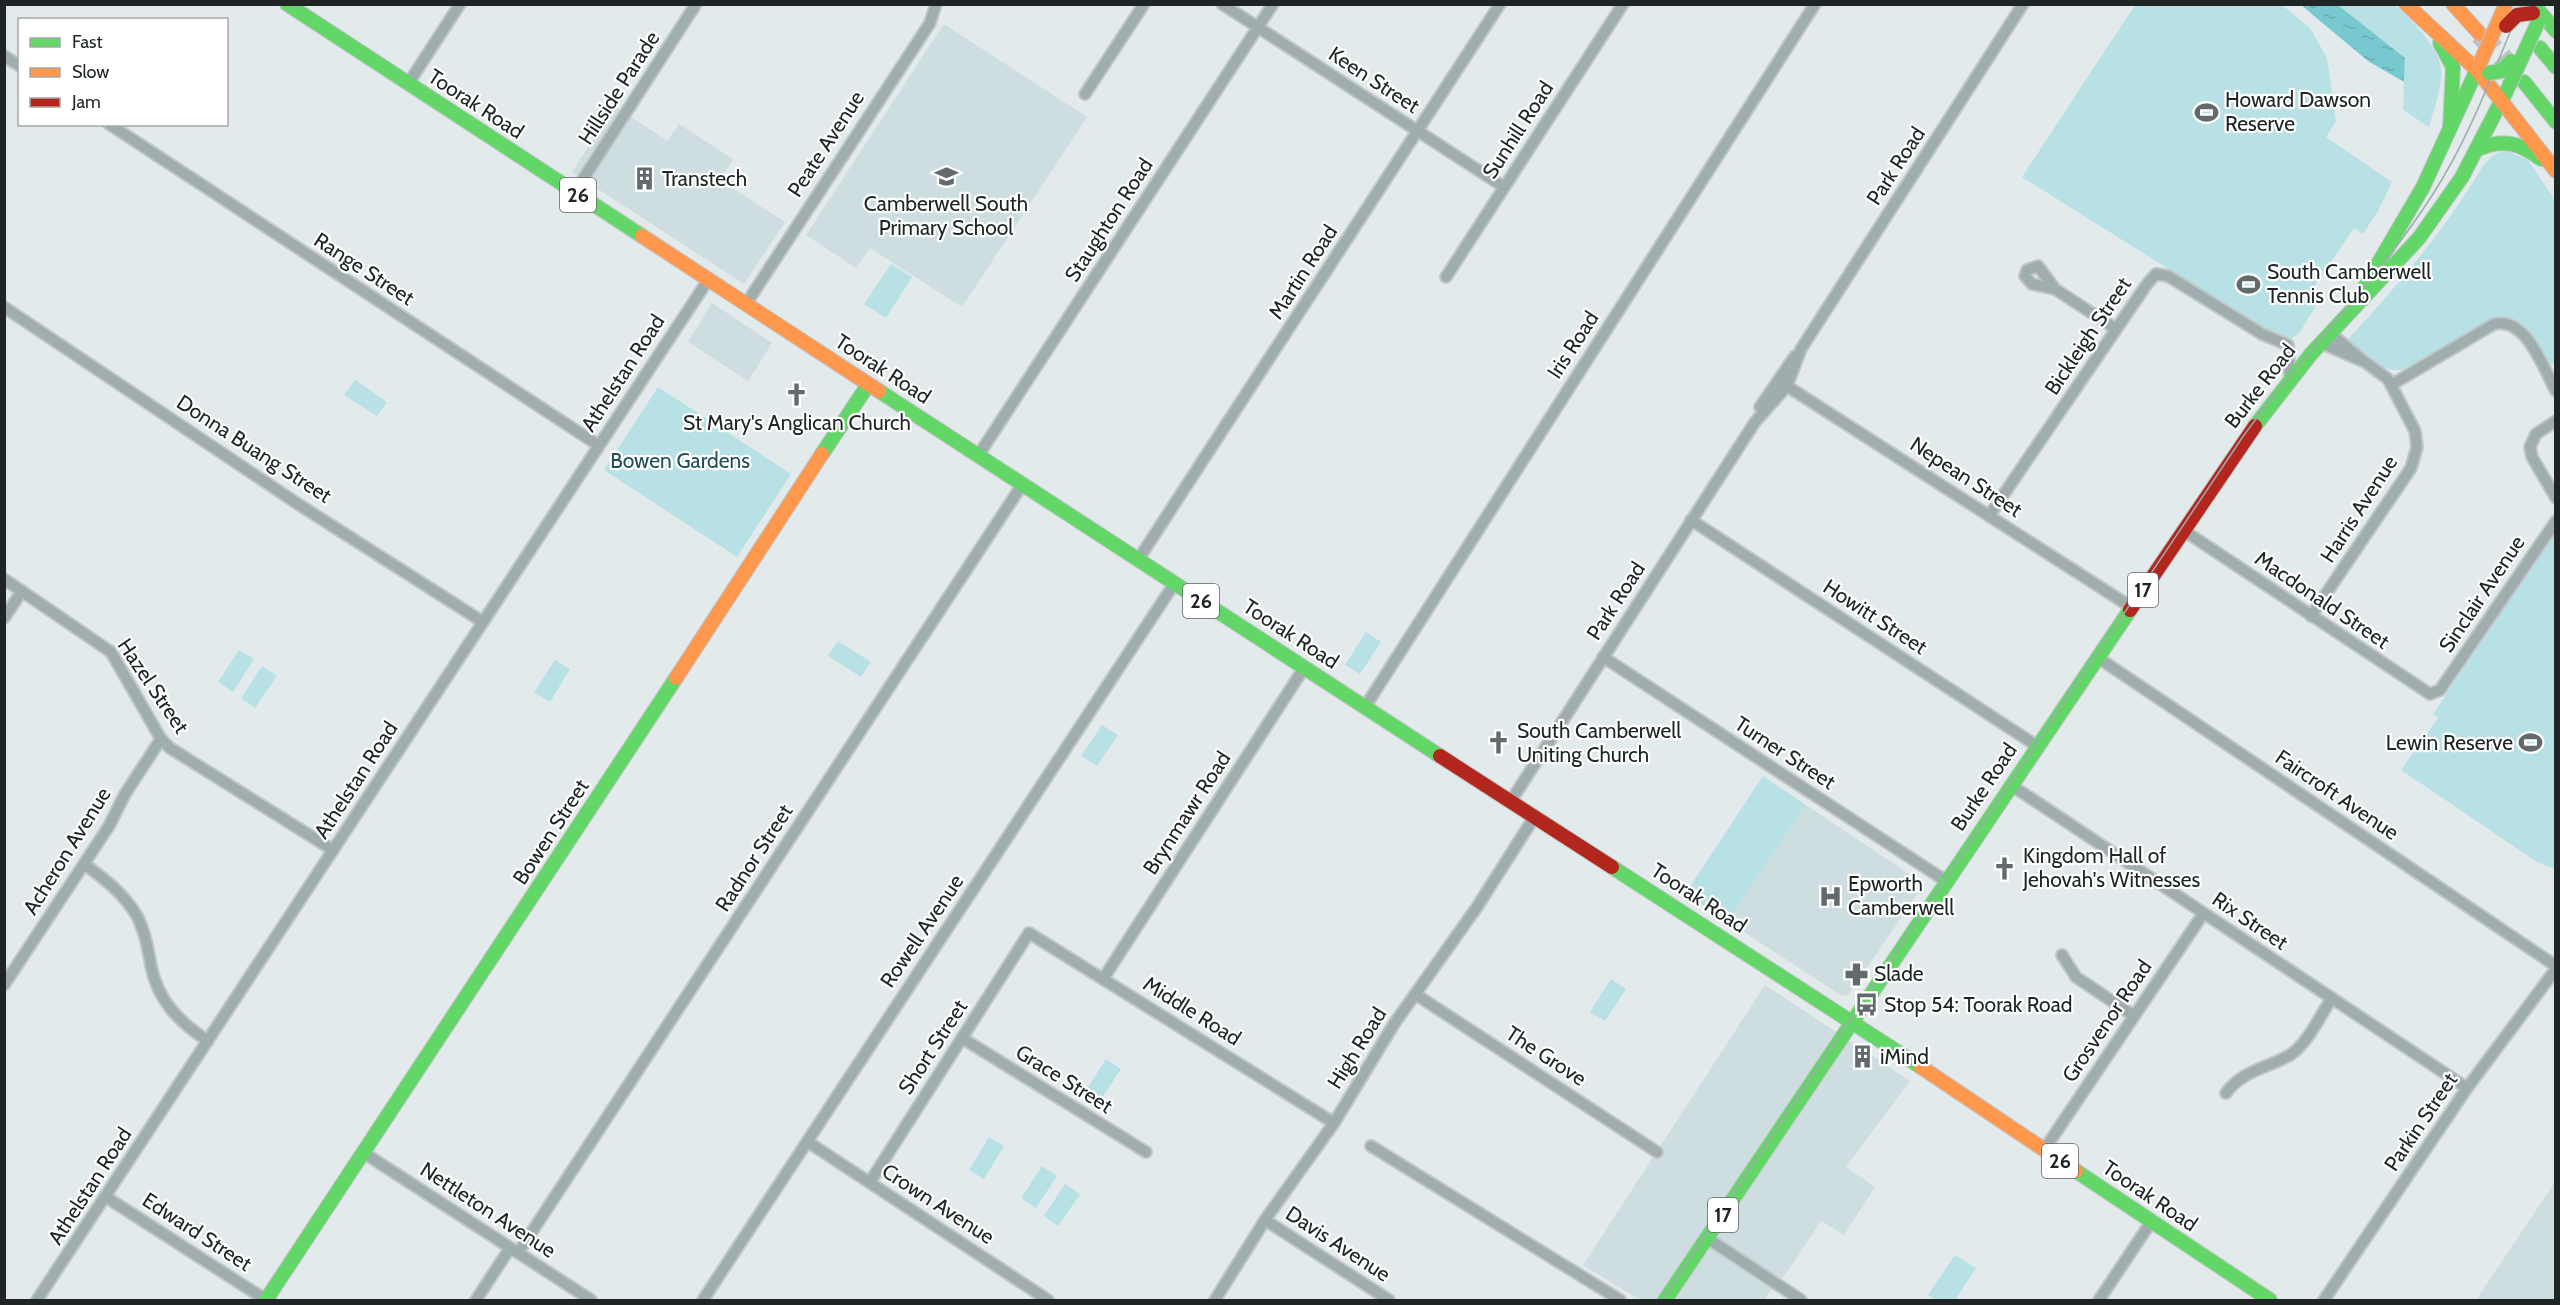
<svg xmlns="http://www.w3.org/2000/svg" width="2560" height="1305" viewBox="0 0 2560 1305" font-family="Cabin,sans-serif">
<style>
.built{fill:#cedddf}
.green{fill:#b8e1e5}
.water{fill:url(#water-ripples)}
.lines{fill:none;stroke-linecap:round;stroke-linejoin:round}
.highway-tunnel{stroke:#bbc3c4;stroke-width:21;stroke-dasharray:21 10;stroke-linecap:butt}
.street-casing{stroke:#c0c6c7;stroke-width:14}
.fast-casing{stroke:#c0c6c7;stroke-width:16}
.slow-casing{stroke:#c0c6c7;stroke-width:16}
.jam-casing{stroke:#c0c6c7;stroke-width:16}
.street{stroke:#a0adae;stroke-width:10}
.fast{stroke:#63d668;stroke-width:14}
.slow{stroke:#ff974d;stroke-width:14}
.jam{stroke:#b3261e;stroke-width:14}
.tram{stroke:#a1aaab;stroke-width:1.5}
.fast-bridge-casing{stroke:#c0c6c7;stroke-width:16;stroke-linecap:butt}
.slow-bridge-casing{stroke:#c0c6c7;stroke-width:16;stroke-linecap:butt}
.jam-bridge-casing{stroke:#c0c6c7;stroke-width:16;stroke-linecap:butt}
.fast-bridge{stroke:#63d668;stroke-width:14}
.slow-bridge{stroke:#ff974d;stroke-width:14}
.jam-bridge{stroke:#b3261e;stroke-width:14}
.labels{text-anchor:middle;stroke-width:4.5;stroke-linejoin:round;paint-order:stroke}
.shield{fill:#fff;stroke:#626666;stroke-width:1.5}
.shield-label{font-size:20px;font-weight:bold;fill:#1f2525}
.street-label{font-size:21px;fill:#1f2525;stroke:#fff}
.poi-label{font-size:21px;fill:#1f2525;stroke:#fff;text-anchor:start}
.park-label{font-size:21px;fill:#1f4f53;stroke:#fff}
</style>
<defs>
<pattern id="water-ripples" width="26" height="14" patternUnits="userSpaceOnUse" patternTransform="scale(1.5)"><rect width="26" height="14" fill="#77c8cf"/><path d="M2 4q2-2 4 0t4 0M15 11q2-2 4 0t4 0" fill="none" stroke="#66acb2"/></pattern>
</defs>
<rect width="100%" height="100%" fill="#e2eaec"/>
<!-- built -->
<g class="built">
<path d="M944,24L1087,117L962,307L870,248L856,268L806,235Z"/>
<path d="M615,106L667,141L679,124L733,159L720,180L785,222L744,284L572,172Z"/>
<path d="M712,303L772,343L748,381L688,342Z"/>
<path d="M1806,805L1924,884L1849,994L1842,996L1727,921Z"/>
<path d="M1765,985L1910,1081L1846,1167L1875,1187L1844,1235L1821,1221L1788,1271L1763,1300H1640L1583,1265Z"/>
<path d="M2555,1182V1300H2476Z"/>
</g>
<!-- green -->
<g class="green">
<path d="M2281,4L2310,28L2327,58L2336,121L2326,137L2392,182L2378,211L2363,234L2354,228L2312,290L2321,297L2300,332L2288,341L2277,337L2022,177L2135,5Z"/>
<path d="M2338,5H2396C2414,24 2445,50 2441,80C2439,96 2433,112 2429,127L2403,110L2405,58Z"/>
<path d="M2507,151L2528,160L2555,200V362L2549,367C2537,346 2524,309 2494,318L2409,368C2386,377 2362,357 2348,339C2394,290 2436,240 2472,184C2481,169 2489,152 2507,151Z"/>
<path d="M891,264L912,277L886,318L864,304Z"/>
<path d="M355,380L387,402L377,416L344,395Z"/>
<path d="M658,387L791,474L737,557L604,470Z"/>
<path d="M2555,533V869L2537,862L2401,770L2438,718L2433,714Z"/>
<path d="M1366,632L1381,642L1360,674L1345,665Z"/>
<path d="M838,641L871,662L861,677L828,656Z"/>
<path d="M239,650L254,659L233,692L218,682Z"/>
<path d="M555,660L570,669L550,702L534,692Z"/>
<path d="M262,666L277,676L255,708L241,698Z"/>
<path d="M1102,725L1118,735L1097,766L1081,756Z"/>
<path d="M1763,776L1806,805L1727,921L1685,894Z"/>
<path d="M1611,979L1626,989L1605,1021L1590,1012Z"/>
<path d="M1106,1059L1121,1069L1100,1101L1085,1092Z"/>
<path d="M989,1137L1004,1146L984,1179L969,1170Z"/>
<path d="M1042,1166L1057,1176L1036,1208L1021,1198Z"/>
<path d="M1065,1184L1080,1194L1058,1226L1044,1216Z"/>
<path d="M1955,1255L1976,1268L1955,1300H1936L1928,1295Z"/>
</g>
<!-- water -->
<path class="water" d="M2301,5H2338L2405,58L2404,82L2368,61Z"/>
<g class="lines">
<!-- highway-tunnel -->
<path class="highway-tunnel" d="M2480,34L2520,77"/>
<defs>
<g id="street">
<path d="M1222,4L1504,187"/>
<path d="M4,56L20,66"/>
<path d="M408,84L460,4"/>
<path d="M1085,94L1144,4"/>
<path d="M109,124L598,445"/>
<path d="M574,193L696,4"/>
<path d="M1446,277L1623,4"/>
<path d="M2055,289L2032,284L2025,276L2027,270L2038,266L2055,289L2116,329"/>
<path d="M746,304L930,23L936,4"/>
<path d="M4,307L298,504L483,622"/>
<path d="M2330,333L2360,358"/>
<path d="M1779,381L2131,607"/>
<path d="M2391,385L2494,324C2526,316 2543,368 2556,391"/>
<path d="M1760,407L1795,356"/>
<path d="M2556,421L2536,434L2530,447L2532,457L2556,498"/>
<path d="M978,456L1273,4"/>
<path d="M1989,516L2147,284L2156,274L2168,276L2262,334L2288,345L2290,379"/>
<path d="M1691,520L2037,746"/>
<path d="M2183,530L2430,694L2440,690L2556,521"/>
<path d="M1138,560L1500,4"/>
<path d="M4,579L111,652L161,739L170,748L333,850"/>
<path d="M2311,616L2411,468L2417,447L2415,431L2388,379L2365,362L2321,343"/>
<path d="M4,618L22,591"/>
<path d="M1603,657L1946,881"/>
<path d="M2097,657L2556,966"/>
<path d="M1365,707L1815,4"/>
<path d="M2011,785L2467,1088"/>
<path d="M1511,801L1755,422L1787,386L1801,349L2023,4"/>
<path d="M84,864C105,879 124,894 137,916C145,932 148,949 151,966C158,1001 179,1022 208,1041"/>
<path d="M2062,955L2076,977L2134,1016"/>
<path d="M1103,979L1304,668"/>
<path d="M4,985L109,826L125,794L161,739"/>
<path d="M1415,994L1657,1152"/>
<path d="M962,1038L1146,1152"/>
<path d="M2226,1093C2243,1070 2268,1068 2290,1055C2308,1043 2320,1016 2332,998"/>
<path d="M808,1142L1048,1300"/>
<path d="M1371,1146L1620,1300"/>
<path d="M2044,1150L2203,914"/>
<path d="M364,1153L591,1300"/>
<path d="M870,1182L1029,933L1334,1123"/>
<path d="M106,1197L266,1300"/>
<path d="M1265,1220L1389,1300"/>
<path d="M1707,1238L1801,1300"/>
<path d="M518,1253L1022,485"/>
<path d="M37,1300L708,280"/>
<path d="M476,1300L510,1248"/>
<path d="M703,1300L1174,584"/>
<path d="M1215,1300L1265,1220L1334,1123L1394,1024L1477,907L1535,816"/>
<path d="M2099,1300L2151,1222"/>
<path d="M2324,1300L2467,1088L2556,969"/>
</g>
<g id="fast">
<path d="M287,4L642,236"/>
<path d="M2533,4L2556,31"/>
<path d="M2440,43L2453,67L2450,128"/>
<path d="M2540,48L2556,67"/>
<path d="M2524,82L2556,122"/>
<path d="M2478,149C2503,138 2520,143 2541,159"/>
<path d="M2365,286L2423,187L2480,63"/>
<path d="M879,391L1440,756"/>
<path d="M2255,426L2311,354L2419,238L2462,177L2507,90"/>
<path d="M822,454L868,385"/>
<path d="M1612,867L1921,1067"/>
<path d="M2076,1171L2270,1300"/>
<path d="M266,1300L676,678"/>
<path d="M1665,1300L2130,610"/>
</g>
<g id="slow">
<path d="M2406,4L2477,70L2556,171"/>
<path d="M2453,4L2480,34"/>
<path d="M642,236L879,391"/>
<path d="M676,678L822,454"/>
<path d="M1921,1067L2076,1171"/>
</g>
<g id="jam">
<path d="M2130,610L2255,426"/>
<path d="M1440,756L1612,867"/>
</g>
</defs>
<!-- street casing -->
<use href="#street" class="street-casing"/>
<!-- fast casing -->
<use href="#fast" class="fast-casing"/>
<!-- slow casing -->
<use href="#slow" class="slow-casing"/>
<!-- jam casing -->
<use href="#jam" class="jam-casing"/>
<!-- street -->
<use href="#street" class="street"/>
<!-- fast -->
<use href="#fast" class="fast"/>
<!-- slow -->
<use href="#slow" class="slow"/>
<!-- jam -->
<use href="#jam" class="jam"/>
<!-- tram -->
<path class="tram" d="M1662,1300L2242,438C2302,354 2377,282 2433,194C2471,135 2494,69 2522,4"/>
<defs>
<g id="fast-bridge">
<path d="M2489,73L2501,71L2511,61"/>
<path d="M2509,86L2539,20"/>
</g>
<path id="slow-bridge" d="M2480,63L2506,4"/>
<path id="jam-bridge" d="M2506,26L2517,15L2533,13"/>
</defs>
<!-- fast-bridge casing -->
<use href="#fast-bridge" class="fast-bridge-casing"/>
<!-- slow-bridge casing -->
<use href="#slow-bridge" class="slow-bridge-casing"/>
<!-- jam-bridge casing -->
<use href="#jam-bridge" class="jam-bridge-casing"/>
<!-- fast-bridge -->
<use href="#fast-bridge" class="fast-bridge"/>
<!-- slow-bridge -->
<use href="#slow-bridge" class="slow-bridge"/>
<!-- jam-bridge -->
<use href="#jam-bridge" class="jam-bridge"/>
</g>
<!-- icons -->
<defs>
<symbol id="stadium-bare" viewBox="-9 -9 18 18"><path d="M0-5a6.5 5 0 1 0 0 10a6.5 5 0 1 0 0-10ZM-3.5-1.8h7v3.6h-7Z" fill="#636a6b" stroke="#fff" stroke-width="2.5" paint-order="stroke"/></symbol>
<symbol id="school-bare" viewBox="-9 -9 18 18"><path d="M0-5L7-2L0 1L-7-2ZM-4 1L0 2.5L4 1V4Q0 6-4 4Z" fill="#636a6b" stroke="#fff" stroke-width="2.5" paint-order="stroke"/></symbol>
<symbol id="building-bare" viewBox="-9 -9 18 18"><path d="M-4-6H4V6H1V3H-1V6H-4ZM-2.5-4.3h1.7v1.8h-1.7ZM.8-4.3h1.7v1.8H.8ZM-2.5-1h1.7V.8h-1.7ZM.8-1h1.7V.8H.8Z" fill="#636a6b" stroke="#fff" stroke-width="2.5" paint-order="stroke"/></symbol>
<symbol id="church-bare" viewBox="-9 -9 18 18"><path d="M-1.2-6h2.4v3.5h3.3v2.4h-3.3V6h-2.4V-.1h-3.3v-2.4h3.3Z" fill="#636a6b" stroke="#fff" stroke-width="2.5" paint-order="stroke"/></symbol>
<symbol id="hospital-bare" viewBox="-9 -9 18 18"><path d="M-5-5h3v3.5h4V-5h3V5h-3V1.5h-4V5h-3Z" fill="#636a6b" stroke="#fff" stroke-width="2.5" paint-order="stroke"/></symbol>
<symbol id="pharmacy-bare" viewBox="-9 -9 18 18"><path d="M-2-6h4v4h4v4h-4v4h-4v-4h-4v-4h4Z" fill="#636a6b" stroke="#fff" stroke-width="2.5" paint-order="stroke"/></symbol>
<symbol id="bus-bare" viewBox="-9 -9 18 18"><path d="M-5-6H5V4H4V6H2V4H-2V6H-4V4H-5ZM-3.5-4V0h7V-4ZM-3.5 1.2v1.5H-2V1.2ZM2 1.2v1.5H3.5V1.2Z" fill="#636a6b" stroke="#fff" stroke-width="2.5" paint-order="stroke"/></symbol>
</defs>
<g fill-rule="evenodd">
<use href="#stadium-bare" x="2190" y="96" width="33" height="33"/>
<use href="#school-bare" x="930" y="160" width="33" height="33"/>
<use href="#building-bare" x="628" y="162" width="33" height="33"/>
<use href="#stadium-bare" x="2232" y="268" width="33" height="33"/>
<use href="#church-bare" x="780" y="378" width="33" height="33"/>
<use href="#church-bare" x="1482" y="726" width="33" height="33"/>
<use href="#stadium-bare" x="2514" y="726" width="33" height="33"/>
<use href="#church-bare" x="1988" y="852" width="33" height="33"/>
<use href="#hospital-bare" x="1814" y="880" width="33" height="33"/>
<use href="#pharmacy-bare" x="1840" y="958" width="33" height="33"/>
<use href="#bus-bare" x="1850" y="988" width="33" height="33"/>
<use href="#building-bare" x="1846" y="1040" width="33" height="33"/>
</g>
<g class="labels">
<!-- shield labels -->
<g class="shield">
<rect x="560" y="178" width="36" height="34" rx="4.5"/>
<rect x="2128" y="573" width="30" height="34" rx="4.5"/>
<rect x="1183" y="584" width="36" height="34" rx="4.5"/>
<rect x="2042" y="1144" width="36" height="34" rx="4.5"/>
<rect x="1708" y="1198" width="30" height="34" rx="4.5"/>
</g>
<g class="shield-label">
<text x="578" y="202">26</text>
<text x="2143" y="597">17</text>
<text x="1201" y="608">26</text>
<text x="2060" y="1168">26</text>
<text x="1723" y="1222">17</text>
</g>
<!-- street labels -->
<g class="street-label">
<text transform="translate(1374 80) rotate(33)" y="7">Keen Street</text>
<text transform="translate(619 88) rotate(-57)" y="7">Hillside Parade</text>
<text transform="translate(476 104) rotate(33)" y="7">Toorak Road</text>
<text transform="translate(1518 130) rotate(-57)" y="7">Sunhill Road</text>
<text transform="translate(826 144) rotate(-57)" y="7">Peate Avenue</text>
<text transform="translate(1896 166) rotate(-57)" y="7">Park Road</text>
<text transform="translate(1109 220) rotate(-57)" y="7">Staughton Road</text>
<text transform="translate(364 269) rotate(33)" y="7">Range Street</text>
<text transform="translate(1303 272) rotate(-57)" y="7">Martin Road</text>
<text transform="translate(2088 336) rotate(-56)" y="7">Bickleigh Street</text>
<text transform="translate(1573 345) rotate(-57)" y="7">Iris Road</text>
<text transform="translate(883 369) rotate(33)" y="7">Toorak Road</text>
<text transform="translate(623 373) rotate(-57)" y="7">Athelstan Road</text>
<text transform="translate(2260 386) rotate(-52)" y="7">Burke Road</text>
<text transform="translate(254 449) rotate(33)" y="7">Donna Buang Street</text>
<text transform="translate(1966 477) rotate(33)" y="7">Nepean Street</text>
<text transform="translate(2359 509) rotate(-57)" y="7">Harris Avenue</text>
<text transform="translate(2482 594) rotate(-56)" y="7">Sinclair Avenue</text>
<text transform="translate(2322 600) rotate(34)" y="7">Macdonald Street</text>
<text transform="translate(1616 601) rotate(-57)" y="7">Park Road</text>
<text transform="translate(1875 617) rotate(33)" y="7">Howitt Street</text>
<text transform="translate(1291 634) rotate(33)" y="7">Toorak Road</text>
<text transform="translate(153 686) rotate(56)" y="7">Hazel Street</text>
<text transform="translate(1785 753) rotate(33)" y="7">Turner Street</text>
<text transform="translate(356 780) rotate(-57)" y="7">Athelstan Road</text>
<text transform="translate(1984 787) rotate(-56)" y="7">Burke Road</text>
<text transform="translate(2337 795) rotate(34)" y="7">Faircroft Avenue</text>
<text transform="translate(1187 813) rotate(-57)" y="7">Brynmawr Road</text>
<text transform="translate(551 832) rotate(-57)" y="7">Bowen Street</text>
<text transform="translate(67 851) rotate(-58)" y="7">Acheron Avenue</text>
<text transform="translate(754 858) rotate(-57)" y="7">Radnor Street</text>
<text transform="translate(1699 898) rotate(33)" y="7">Toorak Road</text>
<text transform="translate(2250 921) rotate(34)" y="7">Rix Street</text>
<text transform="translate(922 931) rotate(-56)" y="7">Rowell Avenue</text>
<text transform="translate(1192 1011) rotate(32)" y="7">Middle Road</text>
<text transform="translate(2107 1021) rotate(-56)" y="7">Grosvenor Road</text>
<text transform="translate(933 1047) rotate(-57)" y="7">Short Street</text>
<text transform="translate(1357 1048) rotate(-58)" y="7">High Road</text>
<text transform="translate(1546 1056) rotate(33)" y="7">The Grove</text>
<text transform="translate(1064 1079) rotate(32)" y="7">Grace Street</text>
<text transform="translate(2421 1122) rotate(-56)" y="7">Parkin Street</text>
<text transform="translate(90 1186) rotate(-57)" y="7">Athelstan Road</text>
<text transform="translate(2150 1196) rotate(34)" y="7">Toorak Road</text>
<text transform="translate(938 1204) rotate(33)" y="7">Crown Avenue</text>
<text transform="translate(488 1210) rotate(33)" y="7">Nettleton Avenue</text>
<text transform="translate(197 1232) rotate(33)" y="7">Edward Street</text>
<text transform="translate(1338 1244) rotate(33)" y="7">Davis Avenue</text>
</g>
<!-- poi labels -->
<g class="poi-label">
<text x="2225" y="107">Howard Dawson<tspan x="2225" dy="24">Reserve</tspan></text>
<text x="662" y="186">Transtech</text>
<text x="946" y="211" text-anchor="middle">Camberwell South<tspan x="946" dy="24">Primary School</tspan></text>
<text x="2267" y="279">South Camberwell<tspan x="2267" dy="24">Tennis Club</tspan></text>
<text x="797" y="430" text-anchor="middle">St Mary's Anglican Church</text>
<text x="1517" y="738">South Camberwell<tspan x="1517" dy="24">Uniting Church</tspan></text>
<text x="2513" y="750" text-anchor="end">Lewin Reserve</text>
<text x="2023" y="863">Kingdom Hall of<tspan x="2023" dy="24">Jehovah's Witnesses</tspan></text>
<text x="1848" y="891">Epworth<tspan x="1848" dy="24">Camberwell</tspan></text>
<text x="1874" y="981">Slade</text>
<text x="1884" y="1012">Stop 54: Toorak Road</text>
<text x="1880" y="1064">iMind</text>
</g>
<!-- park labels -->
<g class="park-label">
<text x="680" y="468">Bowen Gardens</text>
</g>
</g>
<!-- border -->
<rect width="2560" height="1305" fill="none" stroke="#1f2525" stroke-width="12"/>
<!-- legend -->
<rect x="18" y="18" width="210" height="108" fill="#ffffff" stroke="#a5a8a8" stroke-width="1.5"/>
<rect x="30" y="38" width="30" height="9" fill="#63d668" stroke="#a5a8a8" stroke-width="1.5"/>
<text x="72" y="48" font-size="18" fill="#1f2525">Fast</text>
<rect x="30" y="68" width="30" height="9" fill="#ff974d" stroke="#a5a8a8" stroke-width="1.5"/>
<text x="72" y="78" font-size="18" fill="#1f2525">Slow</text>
<rect x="30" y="98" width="30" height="9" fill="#b3261e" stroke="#a5a8a8" stroke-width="1.5"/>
<text x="72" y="108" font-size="18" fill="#1f2525">Jam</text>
</svg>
